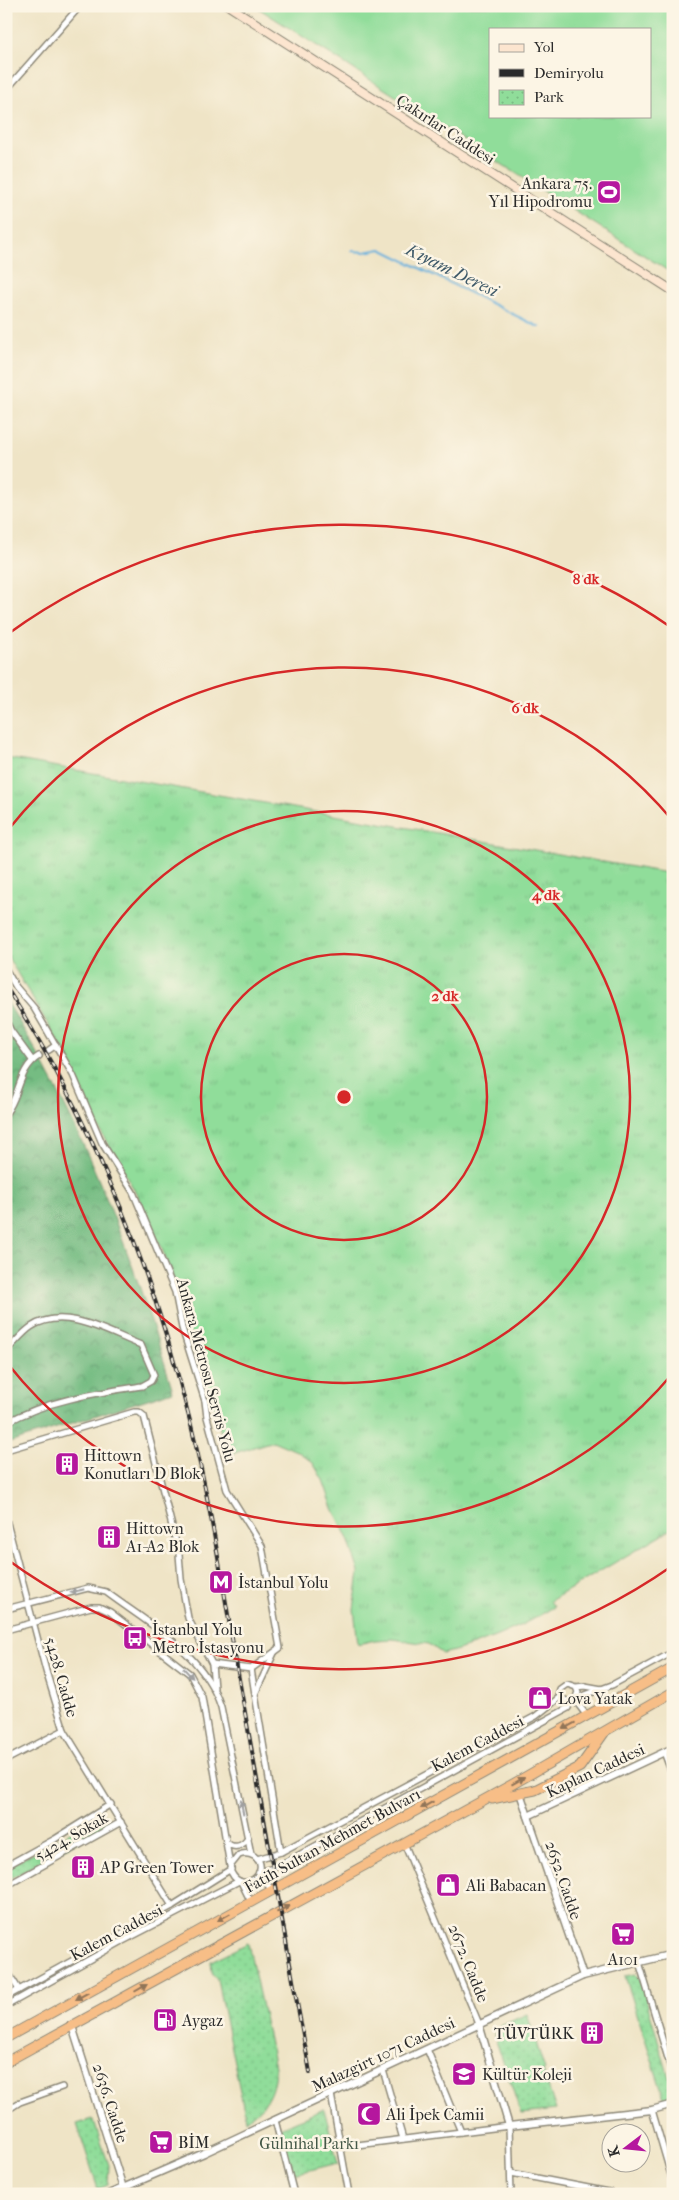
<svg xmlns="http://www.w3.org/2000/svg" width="679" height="2200" viewBox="0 0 679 2200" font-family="'IM FELL French Canon',serif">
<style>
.grass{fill:url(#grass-tufts);stroke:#5e8462}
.forest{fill:url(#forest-crowns);stroke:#507456}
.park{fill:url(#park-dots);stroke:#5e8462}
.garden{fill:#90dd9a;stroke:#5e8462;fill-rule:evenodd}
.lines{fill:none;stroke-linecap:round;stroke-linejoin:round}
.stream{stroke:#64b0dd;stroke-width:2}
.minor-tunnel{stroke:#c8bfa7;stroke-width:5;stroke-dasharray:5 2.5;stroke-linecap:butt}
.minor-casing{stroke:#8d8878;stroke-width:8}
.tertiary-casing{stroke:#8d8878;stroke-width:9}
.secondary-casing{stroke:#8d8878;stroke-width:10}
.trunk-casing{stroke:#8d8878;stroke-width:11}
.minor{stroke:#fff;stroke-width:5}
.tertiary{stroke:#fff;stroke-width:6}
.secondary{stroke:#fce5cf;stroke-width:8}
.trunk{stroke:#f7be87;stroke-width:9}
.rail-casing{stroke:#2b2b2b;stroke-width:4}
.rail{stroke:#fcf5e5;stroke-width:2;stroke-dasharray:5.5;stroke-linecap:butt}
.oneway{fill:#a0a0a0}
.oneway2{fill:#917459}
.ring{fill:none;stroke:#d62828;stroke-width:2.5}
.labels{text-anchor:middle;stroke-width:5;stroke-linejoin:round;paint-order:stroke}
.street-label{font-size:16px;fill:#2b2b2b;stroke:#fcf5e5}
.poi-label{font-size:16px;fill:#2b2b2b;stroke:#fcf5e5;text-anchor:start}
.park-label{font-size:16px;fill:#445847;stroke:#fcf5e5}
.water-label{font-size:18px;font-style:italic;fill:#3f5a69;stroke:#fcf5e5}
.centre{fill:#d62828;stroke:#fcf5e5;stroke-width:2.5}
.ring-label{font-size:15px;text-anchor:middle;font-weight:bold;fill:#d62828;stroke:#fcf5e5;stroke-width:5;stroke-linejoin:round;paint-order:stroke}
</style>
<defs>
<pattern id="grass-tufts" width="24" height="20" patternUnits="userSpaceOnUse" patternTransform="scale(1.25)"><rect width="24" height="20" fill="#90dd9a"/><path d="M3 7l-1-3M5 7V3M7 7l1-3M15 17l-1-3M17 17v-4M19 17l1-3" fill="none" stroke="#7cbe85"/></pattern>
<pattern id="forest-crowns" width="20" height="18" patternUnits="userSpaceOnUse" patternTransform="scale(1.25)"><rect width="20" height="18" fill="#74bc82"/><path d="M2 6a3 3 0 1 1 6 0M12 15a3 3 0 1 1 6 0" fill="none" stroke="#5f996b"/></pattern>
<pattern id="park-dots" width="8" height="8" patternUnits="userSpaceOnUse" patternTransform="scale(1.25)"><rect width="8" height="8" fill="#90dd9a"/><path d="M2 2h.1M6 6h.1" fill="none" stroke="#7cbe85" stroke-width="1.8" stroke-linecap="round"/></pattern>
</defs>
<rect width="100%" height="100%" fill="#fcf5e5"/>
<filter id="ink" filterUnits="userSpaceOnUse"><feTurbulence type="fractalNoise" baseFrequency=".02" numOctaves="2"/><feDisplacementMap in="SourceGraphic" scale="10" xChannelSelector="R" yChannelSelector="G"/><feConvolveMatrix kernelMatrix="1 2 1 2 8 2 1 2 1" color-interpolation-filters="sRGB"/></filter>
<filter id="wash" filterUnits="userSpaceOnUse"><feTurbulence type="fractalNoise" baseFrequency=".0096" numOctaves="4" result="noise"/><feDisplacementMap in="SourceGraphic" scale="20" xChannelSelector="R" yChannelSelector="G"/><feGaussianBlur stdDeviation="1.12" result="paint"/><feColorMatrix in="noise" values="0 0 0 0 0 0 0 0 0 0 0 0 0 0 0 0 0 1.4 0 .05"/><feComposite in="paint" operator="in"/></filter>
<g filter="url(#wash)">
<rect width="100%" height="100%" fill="#efe4c6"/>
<!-- grass -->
<path class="grass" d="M6,758L673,874V1528L550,1601L554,1607C519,1628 483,1644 443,1654L429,1644L392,1639L375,1640L358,1644L354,1609L359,1572L348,1539L333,1508L323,1480L313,1463L299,1452L273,1441L228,1455L177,1289L165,1256L140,1200L101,1132L65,1053L6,954Z"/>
<!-- forest -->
<path class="forest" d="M6,1000C83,1123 132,1254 173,1391L6,1444Z"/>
<!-- park -->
<g class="park">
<path d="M104,1813L110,1823L6,1881V1868Z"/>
<path d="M248,1943L275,2067C274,2093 267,2105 246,2120L217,1980L212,1972L211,1961Z"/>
<path d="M635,1974L640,1978L672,2088L671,2093L666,2098H664L625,1976Z"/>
<path d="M527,2014L545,2070L543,2071L556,2110L521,2114L494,2035L496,2028Z"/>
<path d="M324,2109L338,2163L290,2175L280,2128Z"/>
<path d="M93,2119L109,2165L108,2185L98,2189L77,2124Z"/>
</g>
<!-- garden -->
<path class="garden" d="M255,6H673V274ZM490,29H650V116H490Z"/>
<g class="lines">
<!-- stream -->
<path class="stream" d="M351,251L365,252L381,249L539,327"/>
</g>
</g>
<g filter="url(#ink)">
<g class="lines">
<!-- minor-tunnel -->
<path class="minor-tunnel" d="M39,1056L49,1050"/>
<defs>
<g id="minor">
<path d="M6,90L80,6"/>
<path d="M6,970L16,987L34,1008L73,1075L102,1143L133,1192L164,1266L175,1292L182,1328L205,1401L207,1417L227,1490L262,1546L280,1648L251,1669"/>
<path d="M6,1021L11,1031L32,1060"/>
<path d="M49,1050L56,1045"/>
<path d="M6,1113C20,1096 18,1069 39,1056"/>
<path d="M6,1351C14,1344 22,1333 31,1327C65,1305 109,1333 141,1345L154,1375L151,1381L142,1386C97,1393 47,1400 6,1423"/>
<path d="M6,1450L134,1412H139L144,1416L179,1554L181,1579L188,1618L212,1664L214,1688"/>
<path d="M6,1519L46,1671L64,1730L172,1906"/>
<path d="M6,1609L88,1588L106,1592C150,1625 203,1652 221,1707L251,1854"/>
<path d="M6,1630L91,1607H99L110,1612L190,1674L202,1697L231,1872C244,1898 273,1869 254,1856C249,1853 244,1853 239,1855L231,1865"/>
<path d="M274,1653L255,1694L281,1852"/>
<path d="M212,1664L251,1669L255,1694"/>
<path d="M576,1687L578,1692L575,1700L570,1702L562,1699L559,1693L560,1689L567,1684L576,1687L585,1686L602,1689"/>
<path d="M577,1698L612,1685L673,1652"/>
<path d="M575,1700L587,1716"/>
<path d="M664,1752L673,1776"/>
<path d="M6,1760L64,1730"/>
<path d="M226,1842C234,1850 243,1846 248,1838"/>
<path d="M404,1843L479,2024"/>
<path d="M257,1859L281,1852L536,1716L560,1697"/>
<path d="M6,1866L55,1839L111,1804"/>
<path d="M259,1872L272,1891"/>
<path d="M260,1872L273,1868L299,1855L568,1708L570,1702"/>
<path d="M241,1882L251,1902"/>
<path d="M6,1886L121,1822"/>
<path d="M639,1962L673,2075"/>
<path d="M6,1969L19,1990"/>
<path d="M6,1997L172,1906L231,1869"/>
<path d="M6,2006L119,1943L239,1881"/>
<path d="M427,2049L461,2132"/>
<path d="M383,2070L403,2139"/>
<path d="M331,2094L349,2194"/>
<path d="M652,2110L673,2182"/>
<path d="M6,2111L20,2102L62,2087"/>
<path d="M275,2120L294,2194"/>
<path d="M341,2147L509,2126L511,2194"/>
<path d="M511,2173L609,2192"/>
</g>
<g id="tertiary">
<path d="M520,1793L583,1976"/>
<path d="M528,1816L673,1748"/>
<path d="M479,2024L509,2126L652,2110L673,2104"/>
<path d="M72,2026L123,2188"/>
<path d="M109,2194L204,2153L583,1976L673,1954"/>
</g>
<path id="secondary" d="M229,6L673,291"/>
<g id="trunk">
<path d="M492,1799L535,1790L580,1767L604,1733"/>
<path d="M6,2038L673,1668"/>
<path d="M6,2062L513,1784L673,1692"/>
</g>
</defs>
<!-- minor casing -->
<use href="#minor" class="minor-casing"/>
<!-- tertiary casing -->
<use href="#tertiary" class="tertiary-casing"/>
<!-- secondary casing -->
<use href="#secondary" class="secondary-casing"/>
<!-- trunk casing -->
<use href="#trunk" class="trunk-casing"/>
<!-- minor -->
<use href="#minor" class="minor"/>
<!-- tertiary -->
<use href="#tertiary" class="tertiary"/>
<!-- secondary -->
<use href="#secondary" class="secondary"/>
<!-- trunk -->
<use href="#trunk" class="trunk"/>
<defs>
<path id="rail" d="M6,987C92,1120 152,1268 190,1421C212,1509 225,1601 241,1690C263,1818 286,1945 310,2072"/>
</defs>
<!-- rail casing -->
<use href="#rail" class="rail-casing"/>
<!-- rail -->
<use href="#rail" class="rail"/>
</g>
<!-- one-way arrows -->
<defs><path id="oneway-solid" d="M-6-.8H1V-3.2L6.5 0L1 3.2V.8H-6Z" transform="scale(1.25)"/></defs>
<g class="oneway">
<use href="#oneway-solid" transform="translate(77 1591) rotate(166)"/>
<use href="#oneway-solid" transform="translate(188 1673) rotate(47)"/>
<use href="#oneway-solid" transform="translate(242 1807) rotate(-101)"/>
</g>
<g class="oneway2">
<use href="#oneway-solid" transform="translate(569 1726) rotate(151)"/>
<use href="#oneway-solid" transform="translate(518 1781) rotate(-29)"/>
<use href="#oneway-solid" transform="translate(427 1805) rotate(151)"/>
<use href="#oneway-solid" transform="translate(283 1909) rotate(-29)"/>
<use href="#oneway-solid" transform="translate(224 1917) rotate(151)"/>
<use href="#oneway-solid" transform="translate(141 1988) rotate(-30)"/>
<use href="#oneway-solid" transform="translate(82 1996) rotate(151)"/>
</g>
</g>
<!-- distance rings -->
<g class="ring">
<circle cx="344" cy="1097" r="143"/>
<circle cx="344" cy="1097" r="286"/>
<path d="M673 1373A429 429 0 0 1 8 1364M8 830A429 429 0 0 1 673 821"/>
<path d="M672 1566A572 572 0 0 1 8 1560M8 634A572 572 0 0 1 672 628"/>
</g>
<!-- icons -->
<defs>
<symbol id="stadium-square" viewBox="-11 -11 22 22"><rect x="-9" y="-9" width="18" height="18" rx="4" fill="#b5179e" stroke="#fcf5e5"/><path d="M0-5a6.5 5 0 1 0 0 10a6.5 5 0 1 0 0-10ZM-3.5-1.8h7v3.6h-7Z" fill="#fff"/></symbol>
<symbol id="building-square" viewBox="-11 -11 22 22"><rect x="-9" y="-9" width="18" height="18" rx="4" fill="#b5179e" stroke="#fcf5e5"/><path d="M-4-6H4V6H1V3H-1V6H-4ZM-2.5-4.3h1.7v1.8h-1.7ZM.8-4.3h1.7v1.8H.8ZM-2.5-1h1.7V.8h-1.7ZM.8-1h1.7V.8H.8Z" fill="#fff"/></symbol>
<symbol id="metro-square" viewBox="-11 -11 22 22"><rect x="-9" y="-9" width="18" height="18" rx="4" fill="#b5179e" stroke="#fcf5e5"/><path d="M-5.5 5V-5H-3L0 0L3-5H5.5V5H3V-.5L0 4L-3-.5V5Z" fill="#fff"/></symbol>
<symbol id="bus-square" viewBox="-11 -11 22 22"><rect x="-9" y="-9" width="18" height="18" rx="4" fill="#b5179e" stroke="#fcf5e5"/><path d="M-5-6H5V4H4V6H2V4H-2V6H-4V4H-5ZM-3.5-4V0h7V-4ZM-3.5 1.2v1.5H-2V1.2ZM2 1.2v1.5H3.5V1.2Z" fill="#fff"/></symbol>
<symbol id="shop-square" viewBox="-11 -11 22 22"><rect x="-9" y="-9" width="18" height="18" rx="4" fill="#b5179e" stroke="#fcf5e5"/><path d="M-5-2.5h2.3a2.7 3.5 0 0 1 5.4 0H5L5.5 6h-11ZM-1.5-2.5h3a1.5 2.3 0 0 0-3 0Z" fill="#fff"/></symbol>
<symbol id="supermarket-square" viewBox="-11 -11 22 22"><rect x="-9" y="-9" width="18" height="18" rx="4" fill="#b5179e" stroke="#fcf5e5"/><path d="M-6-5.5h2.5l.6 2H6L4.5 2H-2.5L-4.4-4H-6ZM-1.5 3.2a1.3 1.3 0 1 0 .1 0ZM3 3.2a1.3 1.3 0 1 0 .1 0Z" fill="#fff"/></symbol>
<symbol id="fuel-square" viewBox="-11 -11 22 22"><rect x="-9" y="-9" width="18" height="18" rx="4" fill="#b5179e" stroke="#fcf5e5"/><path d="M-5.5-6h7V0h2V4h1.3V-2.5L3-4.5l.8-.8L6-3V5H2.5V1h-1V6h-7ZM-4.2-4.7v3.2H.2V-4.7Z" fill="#fff"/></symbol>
<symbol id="school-square" viewBox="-11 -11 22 22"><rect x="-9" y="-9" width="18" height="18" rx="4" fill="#b5179e" stroke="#fcf5e5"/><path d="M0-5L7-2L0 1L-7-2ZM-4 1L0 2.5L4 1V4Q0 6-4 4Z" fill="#fff"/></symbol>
<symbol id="mosque-square" viewBox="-11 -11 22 22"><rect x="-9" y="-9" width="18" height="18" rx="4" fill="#b5179e" stroke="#fcf5e5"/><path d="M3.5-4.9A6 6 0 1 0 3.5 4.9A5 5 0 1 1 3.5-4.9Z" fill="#fff"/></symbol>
</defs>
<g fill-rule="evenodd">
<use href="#stadium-square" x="595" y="178" width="28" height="28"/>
<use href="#building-square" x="53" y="1450" width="28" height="28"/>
<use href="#building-square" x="95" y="1523" width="28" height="28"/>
<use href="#metro-square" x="207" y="1568" width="28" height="28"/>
<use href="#bus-square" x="121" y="1624" width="28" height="28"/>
<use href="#shop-square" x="526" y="1684" width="28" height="28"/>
<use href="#building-square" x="69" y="1853" width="28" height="28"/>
<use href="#shop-square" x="434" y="1871" width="28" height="28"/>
<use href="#supermarket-square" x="609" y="1920" width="28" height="28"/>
<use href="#fuel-square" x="151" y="2006" width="28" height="28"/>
<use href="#building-square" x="578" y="2019" width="28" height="28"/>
<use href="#school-square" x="450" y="2060" width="28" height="28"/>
<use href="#mosque-square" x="355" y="2100" width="28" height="28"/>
<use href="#supermarket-square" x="147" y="2128" width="28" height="28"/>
</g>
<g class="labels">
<!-- street labels -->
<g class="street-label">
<text transform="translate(446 129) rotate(33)" y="6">Çakırlar Caddesi</text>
<text transform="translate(207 1370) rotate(75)" y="6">Ankara Metrosu Servis Yolu</text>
<text transform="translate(62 1677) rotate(74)" y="6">5428. Cadde</text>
<text transform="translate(477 1743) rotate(-28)" y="6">Kalem Caddesi</text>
<text transform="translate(595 1770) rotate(-25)" y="6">Kaplan Caddesi</text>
<text transform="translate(71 1836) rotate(-30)" y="6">5424. Sokak</text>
<text transform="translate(332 1840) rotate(-29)" y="6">Fatih Sultan Mehmet Bulvarı</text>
<text transform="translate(564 1880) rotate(71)" y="6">2652. Cadde</text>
<text transform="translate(116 1932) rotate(-28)" y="6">Kalem Caddesi</text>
<text transform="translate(469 1963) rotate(68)" y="6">2672. Cadde</text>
<text transform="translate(383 2054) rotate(-25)" y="6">Malazgirt 1071 Caddesi</text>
<text transform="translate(111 2103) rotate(72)" y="6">2636. Cadde</text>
</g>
<!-- poi labels -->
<g class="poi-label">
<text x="592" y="189" text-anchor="end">Ankara 75.<tspan x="592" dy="18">Yıl Hipodromu</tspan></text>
<text x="84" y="1461">Hittown<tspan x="84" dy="18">Konutları D Blok</tspan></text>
<text x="126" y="1534">Hittown<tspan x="126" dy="18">A1-A2 Blok</tspan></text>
<text x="238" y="1588">İstanbul Yolu</text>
<text x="152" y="1635">İstanbul Yolu<tspan x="152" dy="18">Metro İstasyonu</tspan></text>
<text x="558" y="1704">Lova Yatak</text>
<text x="100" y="1873">AP Green Tower</text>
<text x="466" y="1891">Ali Babacan</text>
<text x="623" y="1965" text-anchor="middle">A101</text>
<text x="182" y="2026">Aygaz</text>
<text x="574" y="2039" text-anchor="end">TÜVTÜRK</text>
<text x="482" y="2080">Kültür Koleji</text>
<text x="386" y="2120">Ali İpek Camii</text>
<text x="178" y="2148">BİM</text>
</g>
<!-- park labels -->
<g class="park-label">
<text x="309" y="2149">Gülnihal Parkı</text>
</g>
<!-- water labels -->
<g class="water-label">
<text transform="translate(452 270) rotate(26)" y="6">Kıyam Deresi</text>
</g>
</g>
<circle cx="344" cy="1097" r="8" class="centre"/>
<g class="ring-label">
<text x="586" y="584">8 dk</text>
<text x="525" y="713">6 dk</text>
<text x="546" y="900">4 dk</text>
<text x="445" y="1001">2 dk</text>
</g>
<!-- margin -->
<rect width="679" height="2200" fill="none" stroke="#fcf5e5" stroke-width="25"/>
<!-- legend -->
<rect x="489" y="28" width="162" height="90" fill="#fcf5e5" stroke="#a8a49b"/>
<rect x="499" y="44" width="25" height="8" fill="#fce5cf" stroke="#a8a49b"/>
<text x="534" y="52" font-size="15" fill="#2b2b2b">Yol</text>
<rect x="499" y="69" width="25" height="8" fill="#2b2b2b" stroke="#a8a49b"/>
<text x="534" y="78" font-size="15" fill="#2b2b2b">Demiryolu</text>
<rect x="499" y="90" width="25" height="15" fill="url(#park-dots)" stroke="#a8a49b"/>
<text x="534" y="102" font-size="15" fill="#2b2b2b">Park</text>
<!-- north arrow -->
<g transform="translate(626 2148) rotate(254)"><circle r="24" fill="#fcf5e5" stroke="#a8a49b"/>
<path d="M0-4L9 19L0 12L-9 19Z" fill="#b5179e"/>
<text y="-8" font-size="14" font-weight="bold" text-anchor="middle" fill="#2b2b2b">K</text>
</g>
</svg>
